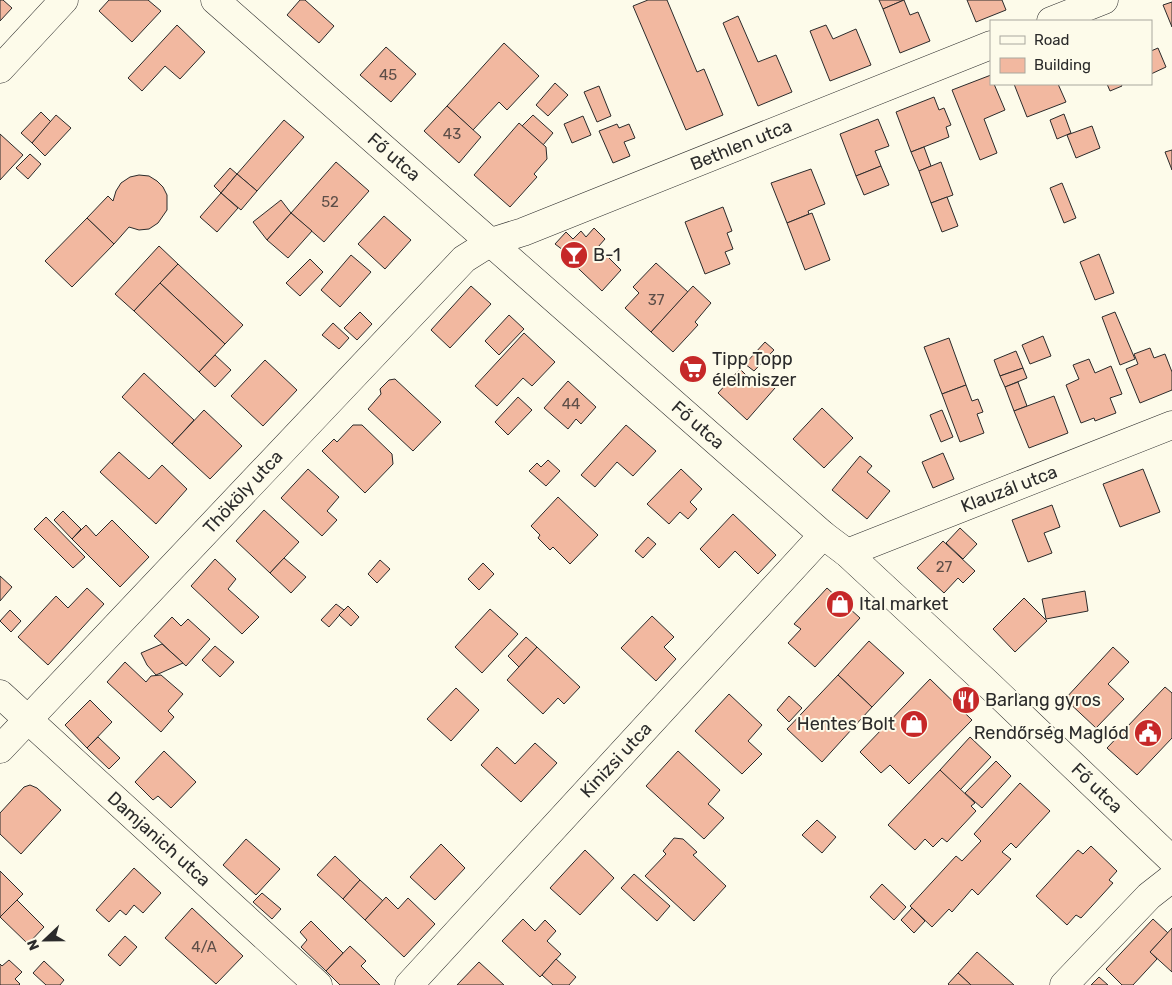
<svg xmlns="http://www.w3.org/2000/svg" width="1172" height="985" viewBox="0 0 1172 985" font-family="Rubik,sans-serif">
<style>
.building{fill:#f2b8a0;stroke:#2b2b2b}
.lines{fill:none;stroke-linecap:round;stroke-linejoin:round}
.minor-casing{stroke:#2b2b2b;stroke-width:29}
.major-casing{stroke:#2b2b2b;stroke-width:29}
.minor{stroke:#fdfbea;stroke-width:28}
.major{stroke:#fdfbea;stroke-width:28}
.labels{text-anchor:middle;stroke-width:4;stroke-linejoin:round;paint-order:stroke}
.number-label{font-size:15px;fill:#5d4e48}
.street-label{font-size:18px;fill:#2b2b2b;stroke:#fdfbea}
.poi-label{font-size:18px;fill:#2b2b2b;stroke:#fdfbea;text-anchor:start}
</style>
<rect width="100%" height="100%" fill="#fdfbea"/>
<!-- building -->
<g class="building">
<path d="M0,0H3L12,8L0,21Z"/>
<path d="M109,0H148L161,11L132,42L99,11Z"/>
<path d="M300,0H305L334,26L319,43L287,15Z"/>
<path d="M648,0H667L697,72L704,69L723,115L686,130L633,6Z"/>
<path d="M879,0H904L883,9Z"/>
<path d="M904,0L910,15L918,12L930,41L900,53L883,9Z"/>
<path d="M967,0H1002L1006,10L976,22Z"/>
<path d="M1172,2V27L1163,5Z"/>
<path d="M738,16L758,62L776,55L792,92L758,106L723,23Z"/>
<path d="M177,25L205,52L180,79L165,66L142,91L128,78Z"/>
<path d="M826,25L833,39L856,29L871,65L830,81L810,31Z"/>
<path d="M504,43L539,76L507,110L499,102L473,130L447,106Z"/>
<path d="M386,47L416,74L391,102L360,75Z"/>
<path d="M1158,48L1166,67L1151,74V51Z"/>
<path d="M991,75V84H994L1005,110L984,119L997,153L980,160L952,90Z"/>
<path d="M555,83L568,95L548,116L536,105Z"/>
<path d="M1014,84H1058L1066,102L1027,117Z"/>
<path d="M1107,84H1121L1122,86L1110,91Z"/>
<path d="M599,86L611,116L597,122L584,92Z"/>
<path d="M934,97L939,110L944,108L951,125L946,127L949,137L911,152L896,112Z"/>
<path d="M447,106L481,137L459,163L424,131Z"/>
<path d="M41,112L51,122L32,143L21,133Z"/>
<path d="M1064,114L1071,133L1057,139L1050,120Z"/>
<path d="M56,115L71,128L45,156L32,143Z"/>
<path d="M533,115L553,133L543,145L522,126Z"/>
<path d="M583,116L591,135L572,143L564,124Z"/>
<path d="M878,119L889,146L875,151L881,166L856,176L840,134Z"/>
<path d="M284,120L304,137L257,191L237,174Z"/>
<path d="M519,123L546,147L547,159L534,174L537,177L510,207L474,175Z"/>
<path d="M617,124L619,128L629,124L635,138L624,142L630,156L613,163L599,131Z"/>
<path d="M1092,126L1100,148L1076,158L1067,135Z"/>
<path d="M0,134L23,155L0,180Z"/>
<path d="M924,147L931,166L919,171L911,152Z"/>
<path d="M1172,150V170L1165,152Z"/>
<path d="M30,154L41,164L28,179L16,168Z"/>
<path d="M336,162L369,191L324,242L291,213Z"/>
<path d="M941,162L953,195L931,203L919,171Z"/>
<path d="M881,166L889,185L864,195L856,176Z"/>
<path d="M230,168L237,174L221,193L214,186Z"/>
<path d="M811,169L825,204L808,211L809,214L787,223L771,183Z"/>
<path d="M237,174L257,191L241,210L221,193Z"/>
<path d="M139,175L149,176L157,181L163,187L167,195V210L158,223L149,229L139,230L129,227L114,244L87,218L108,196L113,201L116,191L121,183L130,177Z"/>
<path d="M1062,183L1076,218L1064,223L1050,188Z"/>
<path d="M221,193L238,208L217,232L200,217Z"/>
<path d="M947,197L958,226L942,232L931,203Z"/>
<path d="M281,200L291,213L267,240L253,222Z"/>
<path d="M723,207L732,231L727,233L733,249L725,252L730,264L705,274L685,222Z"/>
<path d="M291,213L312,231L288,258L267,240Z"/>
<path d="M812,213L830,260L805,270L787,223Z"/>
<path d="M384,216L411,240L385,269L358,244Z"/>
<path d="M87,218L114,244L72,287L45,261Z"/>
<path d="M594,228L605,239L598,247L621,270L602,291L561,252L563,250L555,244L566,232L573,239L581,231L586,237Z"/>
<path d="M159,246L178,264L134,311L115,294Z"/>
<path d="M1099,254L1114,293L1095,300L1080,262Z"/>
<path d="M351,255L371,272L340,307L321,290Z"/>
<path d="M310,259L323,272L300,296L286,283Z"/>
<path d="M656,263L688,292L651,332L625,308L639,293L633,287Z"/>
<path d="M178,264L243,325L225,344L160,283Z"/>
<path d="M160,283L225,344L199,372L134,311Z"/>
<path d="M471,286L491,304L450,348L431,330Z"/>
<path d="M693,286L711,303L695,322L698,325L673,352L651,332Z"/>
<path d="M360,312L372,324L357,340L344,328Z"/>
<path d="M1115,312L1135,359L1120,365L1102,317Z"/>
<path d="M509,315L524,329L499,355L485,341Z"/>
<path d="M333,323L349,338L339,349L322,335Z"/>
<path d="M524,333L555,362L532,386L523,378L497,406L475,386Z"/>
<path d="M1043,336L1051,356L1030,364L1022,345Z"/>
<path d="M949,338L966,385L942,394L924,347Z"/>
<path d="M765,342L774,350L754,371L745,364Z"/>
<path d="M1150,348L1154,358L1165,354L1172,372V390L1140,403L1126,369L1138,364L1134,354Z"/>
<path d="M1016,351L1023,368L1000,376L994,360Z"/>
<path d="M215,355L231,370L215,387L199,372Z"/>
<path d="M1089,359L1095,373L1111,366L1122,394L1110,398L1116,413L1095,421L1094,418L1081,423L1066,385L1079,379L1073,365Z"/>
<path d="M265,360L297,390L263,426L231,396Z"/>
<path d="M1023,368L1027,378L1005,387L1000,376Z"/>
<path d="M740,369L757,386L764,378L775,388L747,420L718,393Z"/>
<path d="M144,373L194,420L172,444L122,397Z"/>
<path d="M395,379L441,422L413,451L368,409L381,394L380,389L389,380Z"/>
<path d="M568,381L596,407L581,424L576,419L568,429L544,408Z"/>
<path d="M1018,382L1027,406L1014,411L1005,387Z"/>
<path d="M966,385L972,401L978,399L983,412L977,414L984,433L960,442L942,394Z"/>
<path d="M1054,396L1068,433L1029,448L1014,411Z"/>
<path d="M518,397L532,410L508,435L495,422Z"/>
<path d="M822,408L853,438L824,468L793,439Z"/>
<path d="M204,410L242,446L210,479L172,444Z"/>
<path d="M942,410L953,437L941,442L930,415Z"/>
<path d="M353,425H362L392,454L393,464L365,493L322,451L334,439L337,442Z"/>
<path d="M626,425L656,451L633,476L617,462L595,487L581,475Z"/>
<path d="M119,452L149,479L162,465L187,489L156,524L100,472Z"/>
<path d="M943,453L954,479L933,488L922,462Z"/>
<path d="M860,456L872,466L867,472L890,491L867,519L832,490Z"/>
<path d="M548,460L560,471L546,486L529,471L537,463L541,467Z"/>
<path d="M308,469L339,497L327,511L337,520L322,536L281,498Z"/>
<path d="M681,469L702,489L690,502L697,509L688,519L680,512L669,524L647,504Z"/>
<path d="M1143,469L1160,512L1120,527L1103,484Z"/>
<path d="M558,497L598,535L570,564L553,547L550,550L538,538L540,535L531,526Z"/>
<path d="M1052,505L1060,527L1044,533L1052,553L1028,562L1012,520Z"/>
<path d="M264,510L299,542L270,573L236,541Z"/>
<path d="M63,511L81,529L72,539L54,520Z"/>
<path d="M733,514L776,555L758,574L735,551L719,568L700,549Z"/>
<path d="M46,517L85,557L73,568L34,529Z"/>
<path d="M112,520L149,557L120,587L72,539L86,525L96,536Z"/>
<path d="M960,528L977,544L963,559L946,543Z"/>
<path d="M648,537L656,544L643,558L635,551Z"/>
<path d="M943,541L975,571L963,583L958,578L944,593L917,568Z"/>
<path d="M284,558L306,577L291,593L270,573Z"/>
<path d="M215,559L236,579L228,589L259,617L242,634L191,586Z"/>
<path d="M380,560L390,569L377,583L368,574Z"/>
<path d="M483,563L494,574L479,590L468,579Z"/>
<path d="M0,576L12,587L0,601Z"/>
<path d="M87,588L104,604L48,665L18,637L56,596L68,608Z"/>
<path d="M827,588L860,618L815,667L788,643L801,629L794,624Z"/>
<path d="M1085,591L1088,611L1046,619L1042,599Z"/>
<path d="M1024,598L1047,621L1015,652L993,629Z"/>
<path d="M336,604L344,610L329,627L321,620Z"/>
<path d="M348,606L359,617L351,626L339,615Z"/>
<path d="M490,609L518,634L482,673L455,647Z"/>
<path d="M10,610L21,621L11,632L0,621Z"/>
<path d="M652,616L674,637L664,647L676,659L656,681L621,648Z"/>
<path d="M172,617L181,626L188,619L210,639L186,666L154,636Z"/>
<path d="M526,637L537,647L519,667L508,656Z"/>
<path d="M869,641L904,673L872,707L838,675Z"/>
<path d="M162,644L183,663L156,675L147,665L141,653Z"/>
<path d="M215,646L234,662L220,677L202,660Z"/>
<path d="M537,647L580,687L564,704L558,698L543,714L507,680Z"/>
<path d="M1113,647L1129,662L1108,684L1124,699L1096,728L1065,699Z"/>
<path d="M125,662L146,682L151,676L161,675L183,694L168,711L174,717L161,732L107,682Z"/>
<path d="M838,675L872,707L822,762L787,729Z"/>
<path d="M930,679L972,720L909,784L890,765L881,773L860,752Z"/>
<path d="M1165,687L1172,693V738L1137,775L1107,748Z"/>
<path d="M456,688L479,710L451,741L427,719Z"/>
<path d="M729,694L762,725L748,741L762,754L742,774L695,731Z"/>
<path d="M789,696L802,708L789,722L777,710Z"/>
<path d="M90,700L112,722L87,748L65,725Z"/>
<path d="M98,737L120,758L109,769L87,748Z"/>
<path d="M970,737L991,757L960,790L940,770Z"/>
<path d="M535,743L557,763L521,802L481,765L497,747L515,764Z"/>
<path d="M164,751L196,782L171,808L158,796L153,800L135,782Z"/>
<path d="M678,751L720,790L708,804L724,818L704,839L646,786Z"/>
<path d="M996,761L1011,776L982,808L965,793Z"/>
<path d="M940,770L975,803L971,806L976,811L947,842L942,838L933,847L925,839L915,850L888,825Z"/>
<path d="M1020,783L1050,811L1016,848L1011,843L1002,852L1011,859L978,895L972,889L952,912L949,909L932,927L910,906L956,856L962,861L981,841L974,834Z"/>
<path d="M30,785L37,788L61,810L21,854L0,834V813L24,787Z"/>
<path d="M817,820L836,837L822,853L802,835Z"/>
<path d="M674,838L683,839L697,852L693,855L726,886L694,921L645,876L666,854L663,851Z"/>
<path d="M246,839L280,869L256,895L223,865Z"/>
<path d="M441,844L465,868L435,900L410,877Z"/>
<path d="M1091,846L1117,871L1109,880L1113,883L1081,918L1076,915L1067,925L1036,896L1078,850L1083,854Z"/>
<path d="M585,850L614,878L580,915L550,888Z"/>
<path d="M335,856L360,880L343,899L317,875Z"/>
<path d="M134,868L161,893L143,913L134,905L126,915L120,910L109,922L96,910Z"/>
<path d="M0,871L23,894L0,917Z"/>
<path d="M634,874L670,906L657,921L621,888Z"/>
<path d="M360,880L383,901L365,920L343,899Z"/>
<path d="M882,884L906,907L894,920L870,897Z"/>
<path d="M262,893L281,909L272,919L253,902Z"/>
<path d="M386,897L398,909L408,898L435,924L404,957L365,920Z"/>
<path d="M17,900L44,927L28,944L0,917Z"/>
<path d="M192,908L243,956L216,984L165,938Z"/>
<path d="M912,908L925,921L914,933L901,920Z"/>
<path d="M523,919L535,931L545,920L556,931L547,941L561,954L540,977L502,941Z"/>
<path d="M1153,919L1168,933L1150,952L1157,959L1133,985H1122L1106,969Z"/>
<path d="M311,921L343,953L326,971L301,947L307,940L300,932Z"/>
<path d="M1172,928V972L1150,952Z"/>
<path d="M125,936L137,947L120,966L108,955Z"/>
<path d="M350,946L366,961L361,966L380,985H340L326,971Z"/>
<path d="M977,952L1014,985H971L958,973Z"/>
<path d="M556,959L576,977L569,985H553L542,975Z"/>
<path d="M9,960L22,972L15,979L20,984L19,985H0V964L2,966Z"/>
<path d="M44,961L64,980L60,985H46L33,973Z"/>
<path d="M479,962L504,985H457Z"/>
<path d="M958,973L971,985H949L948,984Z"/>
<path d="M1099,977L1108,985H1091Z"/>
</g>
<g class="lines">
<defs>
<g id="minor">
<path d="M1051,21L1104,0"/>
<path d="M0,69L64,0"/>
<path d="M847,553L1172,425"/>
<path d="M0,694L318,985"/>
<path d="M0,749L464,259L491,242L523,232L991,45"/>
<path d="M409,985L823,535"/>
<path d="M1064,985L1149,896L1172,878"/>
</g>
<path id="major" d="M215,0L823,535L847,553L988,684L1172,860"/>
</defs>
<!-- minor casing -->
<use href="#minor" class="minor-casing"/>
<!-- major casing -->
<use href="#major" class="major-casing"/>
<!-- minor -->
<use href="#minor" class="minor"/>
<!-- major -->
<use href="#major" class="major"/>
</g>
<!-- icons -->
<defs>
<symbol id="bar-disc" viewBox="-11 -11 22 22"><circle r="9.5" fill="#c62828" stroke="#fdfbea"/><path d="M-6-5H6L.8 .8V4.5H3.5V6h-7V4.5H-.8V.8Z" fill="#fff"/></symbol>
<symbol id="supermarket-disc" viewBox="-11 -11 22 22"><circle r="9.5" fill="#c62828" stroke="#fdfbea"/><path d="M-6-5.5h2.5l.6 2H6L4.5 2H-2.5L-4.4-4H-6ZM-1.5 3.2a1.3 1.3 0 1 0 .1 0ZM3 3.2a1.3 1.3 0 1 0 .1 0Z" fill="#fff"/></symbol>
<symbol id="shop-disc" viewBox="-11 -11 22 22"><circle r="9.5" fill="#c62828" stroke="#fdfbea"/><path d="M-5-2.5h2.3a2.7 3.5 0 0 1 5.4 0H5L5.5 6h-11ZM-1.5-2.5h3a1.5 2.3 0 0 0-3 0Z" fill="#fff"/></symbol>
<symbol id="restaurant-disc" viewBox="-11 -11 22 22"><circle r="9.5" fill="#c62828" stroke="#fdfbea"/><path d="M-5-6h1v4h1v-4h1v4h1v-4h1v5L-1.5 .5V6h-2V.5L-5-1ZM5-6V6H3V1.5H1.5Q1.5-4 5-6Z" fill="#fff"/></symbol>
<symbol id="civic-disc" viewBox="-11 -11 22 22"><circle r="9.5" fill="#c62828" stroke="#fdfbea"/><path d="M-.6-6.5H3V-4.5H.6V-3L4-1V1h2V6H-6V1h2V-1L-.6-3ZM-1.2 2.5V6h2.4V2.5Z" fill="#fff"/></symbol>
</defs>
<g fill-rule="evenodd">
<use href="#bar-disc" x="558" y="239" width="32" height="32"/>
<use href="#supermarket-disc" x="677" y="353" width="32" height="32"/>
<use href="#shop-disc" x="824" y="588" width="32" height="32"/>
<use href="#restaurant-disc" x="950" y="684" width="32" height="32"/>
<use href="#shop-disc" x="898" y="708" width="32" height="32"/>
<use href="#civic-disc" x="1132" y="717" width="32" height="32"/>
</g>
<g class="labels">
<!-- number labels -->
<g class="number-label">
<text x="388" y="80">45</text>
<text x="452" y="139">43</text>
<text x="330" y="207">52</text>
<text x="656" y="305">37</text>
<text x="571" y="409">44</text>
<text x="944" y="572">27</text>
<text x="204" y="952">4/A</text>
</g>
<!-- street labels -->
<g class="street-label">
<text transform="translate(741 145) rotate(-22)" y="6">Bethlen utca</text>
<text transform="translate(394 157) rotate(41)" y="6">Fő utca</text>
<text transform="translate(698 425) rotate(41)" y="6">Fő utca</text>
<text transform="translate(1009 489) rotate(-21)" y="6">Klauzál utca</text>
<text transform="translate(243 492) rotate(-47)" y="6">Thököly utca</text>
<text transform="translate(616 760) rotate(-47)" y="6">Kinizsi utca</text>
<text transform="translate(1097 788) rotate(44)" y="6">Fő utca</text>
<text transform="translate(159 839) rotate(42)" y="6">Damjanich utca</text>
</g>
<!-- poi labels -->
<g class="poi-label">
<text x="593" y="261">B-1</text>
<text x="712" y="365">Tipp Topp<tspan x="712" dy="21">élelmiszer</tspan></text>
<text x="859" y="610">Ital market</text>
<text x="985" y="706">Barlang gyros</text>
<text x="895" y="730" text-anchor="end">Hentes Bolt</text>
<text x="1129" y="739" text-anchor="end">Rendőrség Maglód</text>
</g>
</g>
<!-- legend -->
<rect x="990" y="20" width="162" height="65" fill="#fdfbea" stroke="#a9a89e"/>
<rect x="1000" y="36" width="25" height="8" fill="#fdfbea" stroke="#a9a89e"/>
<text x="1034" y="45" font-size="15" fill="#2b2b2b">Road</text>
<rect x="1000" y="58" width="25" height="15" fill="#f2b8a0" stroke="#a9a89e"/>
<text x="1034" y="70" font-size="15" fill="#2b2b2b">Building</text>
<!-- north arrow -->
<g transform="translate(45 940) rotate(248)" stroke="#fdfbea" stroke-width="4" paint-order="stroke">
<path d="M0-4L9 19L0 12L-9 19Z" fill="#2b2b2b"/>
<text y="-8" font-size="14" font-weight="bold" text-anchor="middle" fill="#2b2b2b">N</text>
</g>
</svg>
